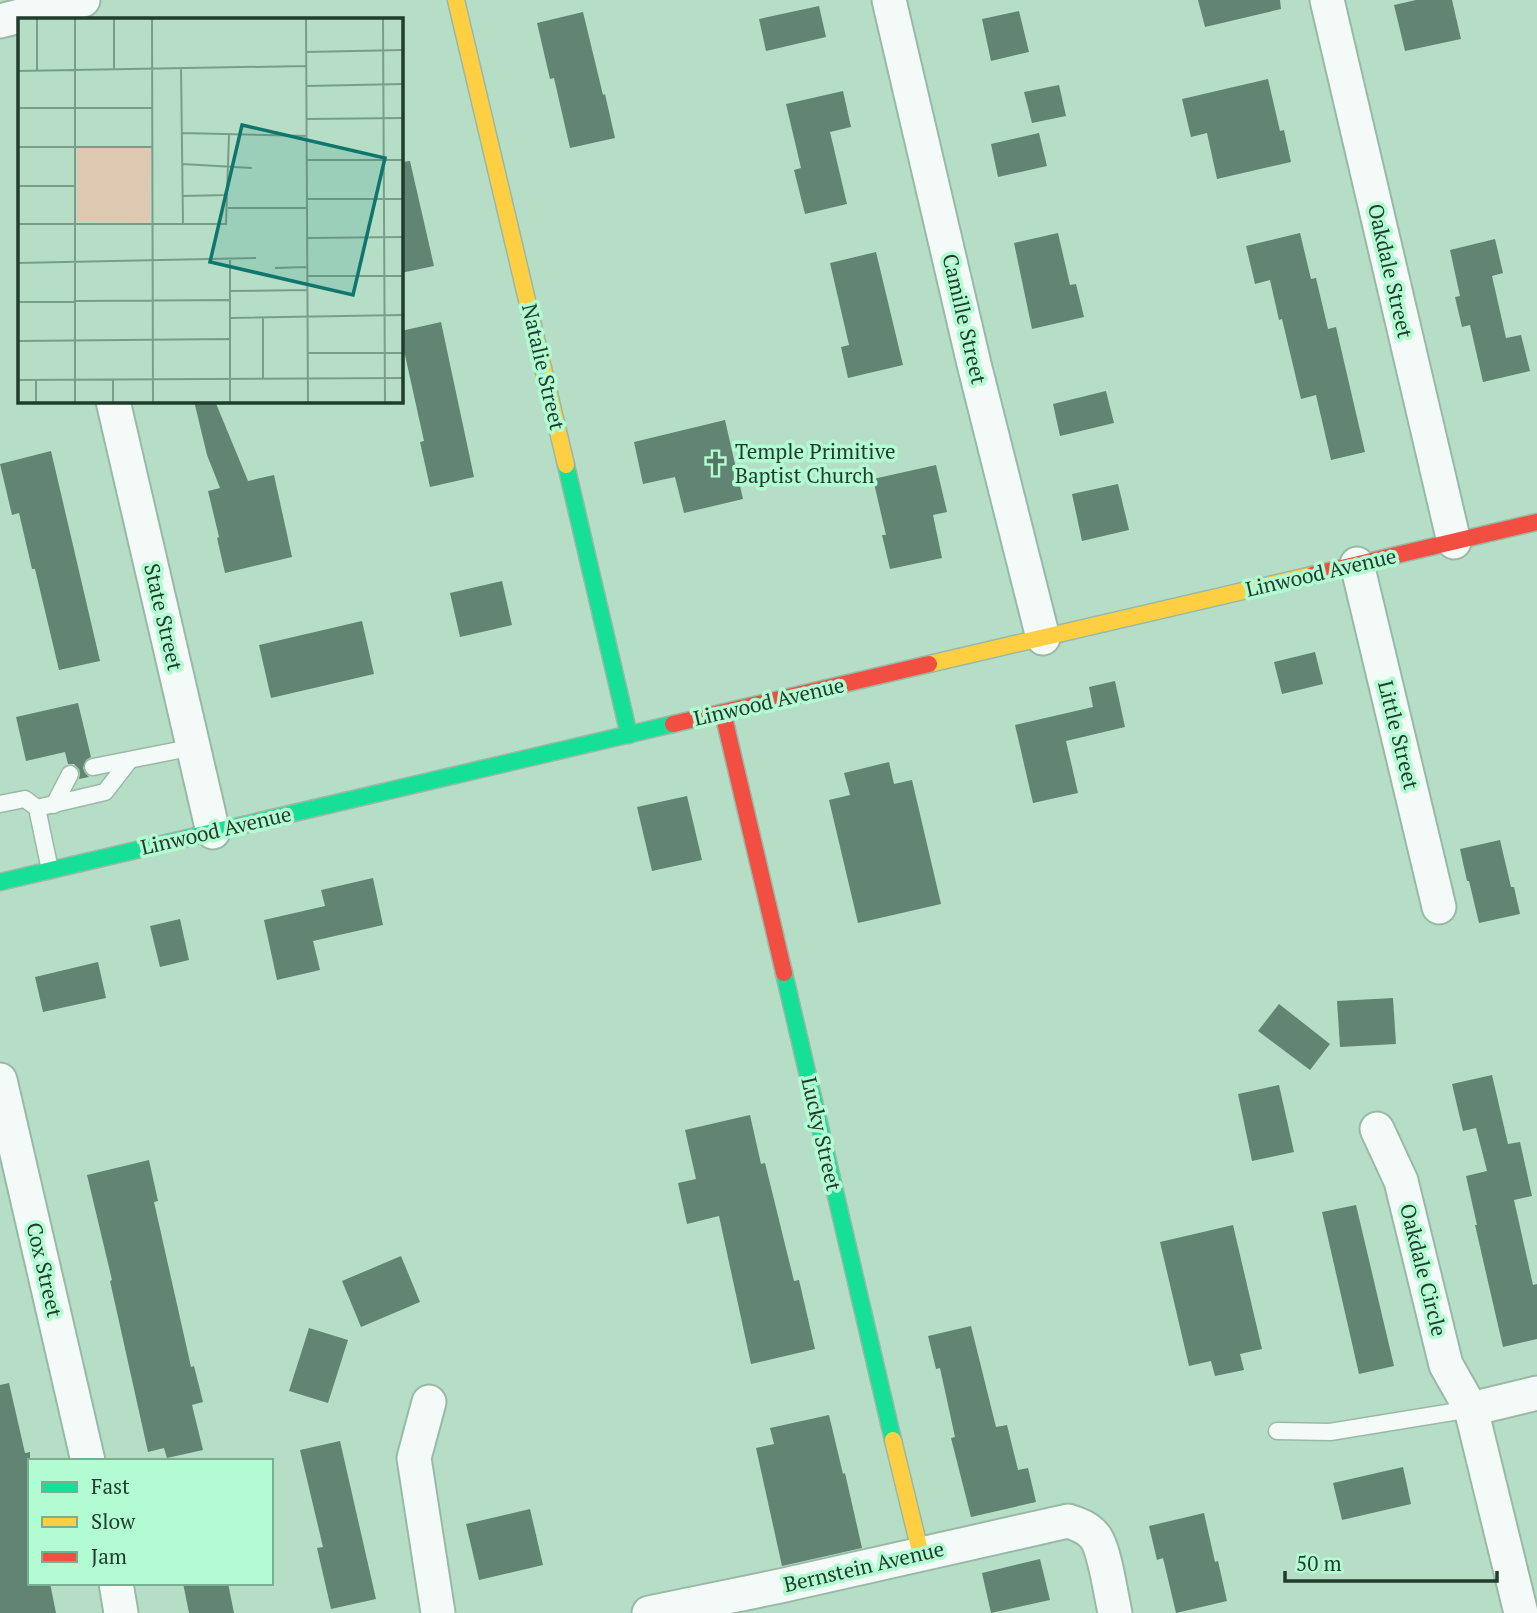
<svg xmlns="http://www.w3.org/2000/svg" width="1537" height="1613" viewBox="0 0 1537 1613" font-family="'PT Serif',serif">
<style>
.building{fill:#628473}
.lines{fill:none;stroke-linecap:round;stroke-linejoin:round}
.lane-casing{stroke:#99b9a7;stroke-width:19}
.street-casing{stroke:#99b9a7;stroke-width:37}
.fast-casing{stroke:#99b9a7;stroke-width:19}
.slow-casing{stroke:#99b9a7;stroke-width:19}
.jam-casing{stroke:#99b9a7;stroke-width:19}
.lane{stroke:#f4faf7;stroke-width:16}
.street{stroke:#f4faf7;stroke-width:33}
.fast{stroke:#16e098;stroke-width:16}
.slow{stroke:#ffcf43;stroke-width:16}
.jam{stroke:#f24e42;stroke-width:16}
.labels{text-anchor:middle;stroke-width:7;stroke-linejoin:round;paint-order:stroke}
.street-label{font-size:21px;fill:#1f3c2c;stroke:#b3fbd2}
.poi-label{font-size:21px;fill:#1f3c2c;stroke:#b3fbd2;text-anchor:start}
.inset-road{fill:none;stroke:#7a9d89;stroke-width:2}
.view{fill:#0f766e;fill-opacity:0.15;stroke:#0f766e;stroke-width:3.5}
.inset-edge{fill:none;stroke:#1f3c2c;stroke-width:3.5}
</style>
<rect width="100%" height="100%" fill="#b6dec7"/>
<!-- building -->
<g class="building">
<path d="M1198,0H1280L1281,9L1205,27Z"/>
<path d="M1416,0H1452L1461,39L1405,51L1394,5Z"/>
<path d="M819,6L826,37L766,51L759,19Z"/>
<path d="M1019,11L1029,52L991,61L982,19Z"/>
<path d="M583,12L603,95L605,94L615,138L570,148L554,78L550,79L537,23Z"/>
<path d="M1268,79L1280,131L1284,130L1291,162L1217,179L1207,133L1191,137L1182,99Z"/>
<path d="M1059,85L1066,116L1032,123L1024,92Z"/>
<path d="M843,91L851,127L830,132L847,204L805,214L794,170L801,168L786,104Z"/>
<path d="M1039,133L1047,166L998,177L991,144Z"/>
<path d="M410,161L434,266L401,273V162Z"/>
<path d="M1058,233L1070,285L1076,284L1084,317L1032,329L1014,243Z"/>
<path d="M1300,233L1311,279L1316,278L1328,329L1336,327L1365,452L1331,460L1316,395L1301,399L1282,319L1279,320L1270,280L1255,284L1246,246Z"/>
<path d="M1495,239L1503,273L1492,276L1506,338L1521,335L1530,371L1483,382L1470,325L1462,327L1455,297L1460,296L1450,250Z"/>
<path d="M876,252L903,365L848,378L841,347L849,345L830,263Z"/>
<path d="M441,322L474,477L430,487L420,442L424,441L401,337V331Z"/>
<path d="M1106,391L1114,423L1060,436L1053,404Z"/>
<path d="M194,401H215L248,481L274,475L292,557L225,573L217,538L219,537L208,491L220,488L207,455Z"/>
<path d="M725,420L743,499L684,513L675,477L643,484L634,442Z"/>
<path d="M51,451L100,661L59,670L35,569H32L19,513L12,515L0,464Z"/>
<path d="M936,465L947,512L933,515L942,558L890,569L882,535H886L873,479Z"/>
<path d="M1118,484L1129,530L1082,541L1072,494Z"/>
<path d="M502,581L512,625L460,637L450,593Z"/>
<path d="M362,621L374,674L271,698L259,645Z"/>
<path d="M1315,652L1323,684L1282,694L1274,662Z"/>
<path d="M1115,681L1125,727L1066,741L1078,793L1033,803L1015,725L1093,707L1089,687Z"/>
<path d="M78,703L91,757L86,760L83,768L85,773L89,777L79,779L80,774L79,769L74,764H68L65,752L26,761L16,717Z"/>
<path d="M889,762L894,784L912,780L941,904L858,923L829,800L850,795L844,773Z"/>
<path d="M687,796L702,860L652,871L637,807Z"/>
<path d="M1500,840L1511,887H1514L1520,914L1479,923L1469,881H1467L1460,849Z"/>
<path d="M373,878L383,925L313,941L320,970L277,980L264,920L325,906L321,890Z"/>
<path d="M180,919L189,960L160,967L150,926Z"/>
<path d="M98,962L106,998L43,1012L35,977Z"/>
<path d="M1393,998L1396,1044L1340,1047L1337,1001Z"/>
<path d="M1279,1004L1330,1044L1310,1070L1258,1031Z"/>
<path d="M1492,1075L1508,1144L1520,1142L1532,1196L1514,1200L1533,1285L1537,1284V1339L1503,1347L1475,1225H1477L1466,1176L1487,1171L1476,1128L1463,1131L1452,1084Z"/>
<path d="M1279,1085L1294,1152L1252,1161L1238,1094Z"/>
<path d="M750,1115L761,1164L765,1163L794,1281L799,1280L815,1349L751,1364L719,1216L687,1224L678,1183L696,1179L685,1130Z"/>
<path d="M149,1160L158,1201L154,1202L176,1300L191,1367L194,1366L203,1402L192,1405L203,1450L167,1458L164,1448L148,1452L110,1281L112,1280L87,1175Z"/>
<path d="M1356,1205L1394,1366L1359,1374L1322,1212Z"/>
<path d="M1233,1225L1262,1349L1240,1354L1244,1370L1215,1376L1211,1361L1189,1366L1160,1242Z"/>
<path d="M401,1256L420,1302L361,1327L342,1281Z"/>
<path d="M971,1326L996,1427L1007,1425L1018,1470L1028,1468L1036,1502L971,1517L951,1438L955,1437L940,1368L936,1369L928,1336Z"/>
<path d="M309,1328L348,1340L328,1403L289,1391Z"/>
<path d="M9,1383L25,1453L30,1452V1583H50L56,1613H0V1385Z"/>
<path d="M829,1415L843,1474L845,1473L862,1548L782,1566L756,1448L774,1444L770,1428Z"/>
<path d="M340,1441L376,1599L331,1609L317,1548L323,1547L300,1450Z"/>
<path d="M1403,1467L1411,1504L1342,1520L1333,1483Z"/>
<path d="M530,1509L543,1565L479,1580L466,1524Z"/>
<path d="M1204,1513L1215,1562L1218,1561L1227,1601L1176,1613L1163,1558L1157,1560L1149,1526Z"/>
<path d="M1040,1559L1050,1600L991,1613L982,1573Z"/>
<path d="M183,1583H228L234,1613H189Z"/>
</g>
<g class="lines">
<defs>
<g id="lane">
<path d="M93,767L194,747"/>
<path d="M0,804L25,799L37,808L50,870"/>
<path d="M54,805L70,774"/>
<path d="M37,808L105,792L129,761"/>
<path d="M1277,1431L1330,1432L1471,1409"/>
</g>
<g id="street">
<path d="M889,0L974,364L1043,638"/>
<path d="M1327,0L1454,542"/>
<path d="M0,21L83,0"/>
<path d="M113,401L213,832"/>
<path d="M1357,564L1439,907"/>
<path d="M0,1080L88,1461"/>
<path d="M1377,1129L1401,1181L1446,1365L1471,1409L1521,1613"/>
<path d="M429,1402L414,1458L438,1613"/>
<path d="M1471,1409L1537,1393"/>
<path d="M116,1583L121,1613"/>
<path d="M649,1613L780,1586L1068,1521C1078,1524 1089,1528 1096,1538C1105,1552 1111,1595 1115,1613"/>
</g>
<g id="fast">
<path d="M566,465L629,735"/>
<path d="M0,882L673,724"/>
<path d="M784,973L893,1440"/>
</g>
<g id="slow">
<path d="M456,0L566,465"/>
<path d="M929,664L1312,575"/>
<path d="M893,1440L921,1555"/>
</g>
<g id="jam">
<path d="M1312,575L1537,522"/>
<path d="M723,713L784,973"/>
<path d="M673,724L929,664"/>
</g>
</defs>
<!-- lane casing -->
<use href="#lane" class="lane-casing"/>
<!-- street casing -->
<use href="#street" class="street-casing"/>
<!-- fast casing -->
<use href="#fast" class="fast-casing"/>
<!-- slow casing -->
<use href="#slow" class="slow-casing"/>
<!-- jam casing -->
<use href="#jam" class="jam-casing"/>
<!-- lane -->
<use href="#lane" class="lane"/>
<!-- street -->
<use href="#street" class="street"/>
<!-- fast -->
<use href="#fast" class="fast"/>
<!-- slow -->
<use href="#slow" class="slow"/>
<!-- jam -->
<use href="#jam" class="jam"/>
</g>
<!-- icons -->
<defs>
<symbol id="church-bare" viewBox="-9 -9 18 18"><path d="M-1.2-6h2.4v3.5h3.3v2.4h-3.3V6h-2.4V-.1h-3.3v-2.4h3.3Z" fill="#547562" stroke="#b3fbd2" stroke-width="2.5" paint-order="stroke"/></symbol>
</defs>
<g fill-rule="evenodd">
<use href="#church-bare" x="698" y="446" width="35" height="35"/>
</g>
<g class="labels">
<!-- street labels -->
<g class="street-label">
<text transform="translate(1390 271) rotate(77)" y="7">Oakdale Street</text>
<text transform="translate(964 319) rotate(77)" y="7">Camille Street</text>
<text transform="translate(543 367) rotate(77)" y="7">Natalie Street</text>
<text transform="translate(1321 573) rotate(-13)" y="7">Linwood Avenue</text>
<text transform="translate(163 617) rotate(77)" y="7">State Street</text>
<text transform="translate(769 702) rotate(-13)" y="7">Linwood Avenue</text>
<text transform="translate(1398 735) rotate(76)" y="7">Little Street</text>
<text transform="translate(216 831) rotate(-13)" y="7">Linwood Avenue</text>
<text transform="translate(821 1134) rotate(77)" y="7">Lucky Street</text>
<text transform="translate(44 1270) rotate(77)" y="7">Cox Street</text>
<text transform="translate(1423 1270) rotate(76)" y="7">Oakdale Circle</text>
<text transform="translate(864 1567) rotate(-13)" y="7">Bernstein Avenue</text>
</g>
<!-- poi labels -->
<g class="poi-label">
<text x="735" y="459">Temple Primitive<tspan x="735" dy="24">Baptist Church</tspan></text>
</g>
</g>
<!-- overview -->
<g transform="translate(18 18)">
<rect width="385" height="385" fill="#b6dec7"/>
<path d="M59,130H133L132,205L59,204Z" fill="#ddc9b2"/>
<path class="inset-road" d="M19,1V53M96,1V52M134,1L135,384M288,1L290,384M365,1L367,384M288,34L385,32M163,49L165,206M0,53L288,48M288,68L385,66M0,90H135M288,101L385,100M164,115L289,118M0,129H135M289,142H385M164,146L234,150M0,168H58M164,178L210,177M289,181H385M210,190H289M0,206H208L211,116M289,220L385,219M212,242V384M0,245L238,240M257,250L289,249M289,258H385M211,273L289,272M58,283L211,282M0,284H58M212,300L385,297M245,300V361M0,323L211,321M289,335H385M0,362L385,360M18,362V384M95,362V384M57,384V1"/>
<path class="view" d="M224,107L367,140L335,277L192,244Z"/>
<rect width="385" height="385" class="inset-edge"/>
</g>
<!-- legend -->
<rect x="28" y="1459" width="245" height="126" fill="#b3fbd2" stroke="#78af90" stroke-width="2"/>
<rect x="42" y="1482" width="35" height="10" fill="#16e098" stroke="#78af90" stroke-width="2"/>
<text x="91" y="1494" font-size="21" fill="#1f3c2c">Fast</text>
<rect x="42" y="1517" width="35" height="10" fill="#ffcf43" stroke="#78af90" stroke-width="2"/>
<text x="91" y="1529" font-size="21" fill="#1f3c2c">Slow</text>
<rect x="42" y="1552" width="35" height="10" fill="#f24e42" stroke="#78af90" stroke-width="2"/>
<text x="91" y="1564" font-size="21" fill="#1f3c2c">Jam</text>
<!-- scale -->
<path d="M1285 1571v10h212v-10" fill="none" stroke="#1f3c2c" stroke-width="3.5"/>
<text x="1296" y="1571" font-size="21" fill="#1f3c2c" stroke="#b3fbd2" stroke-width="5" paint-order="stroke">50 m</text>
</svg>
